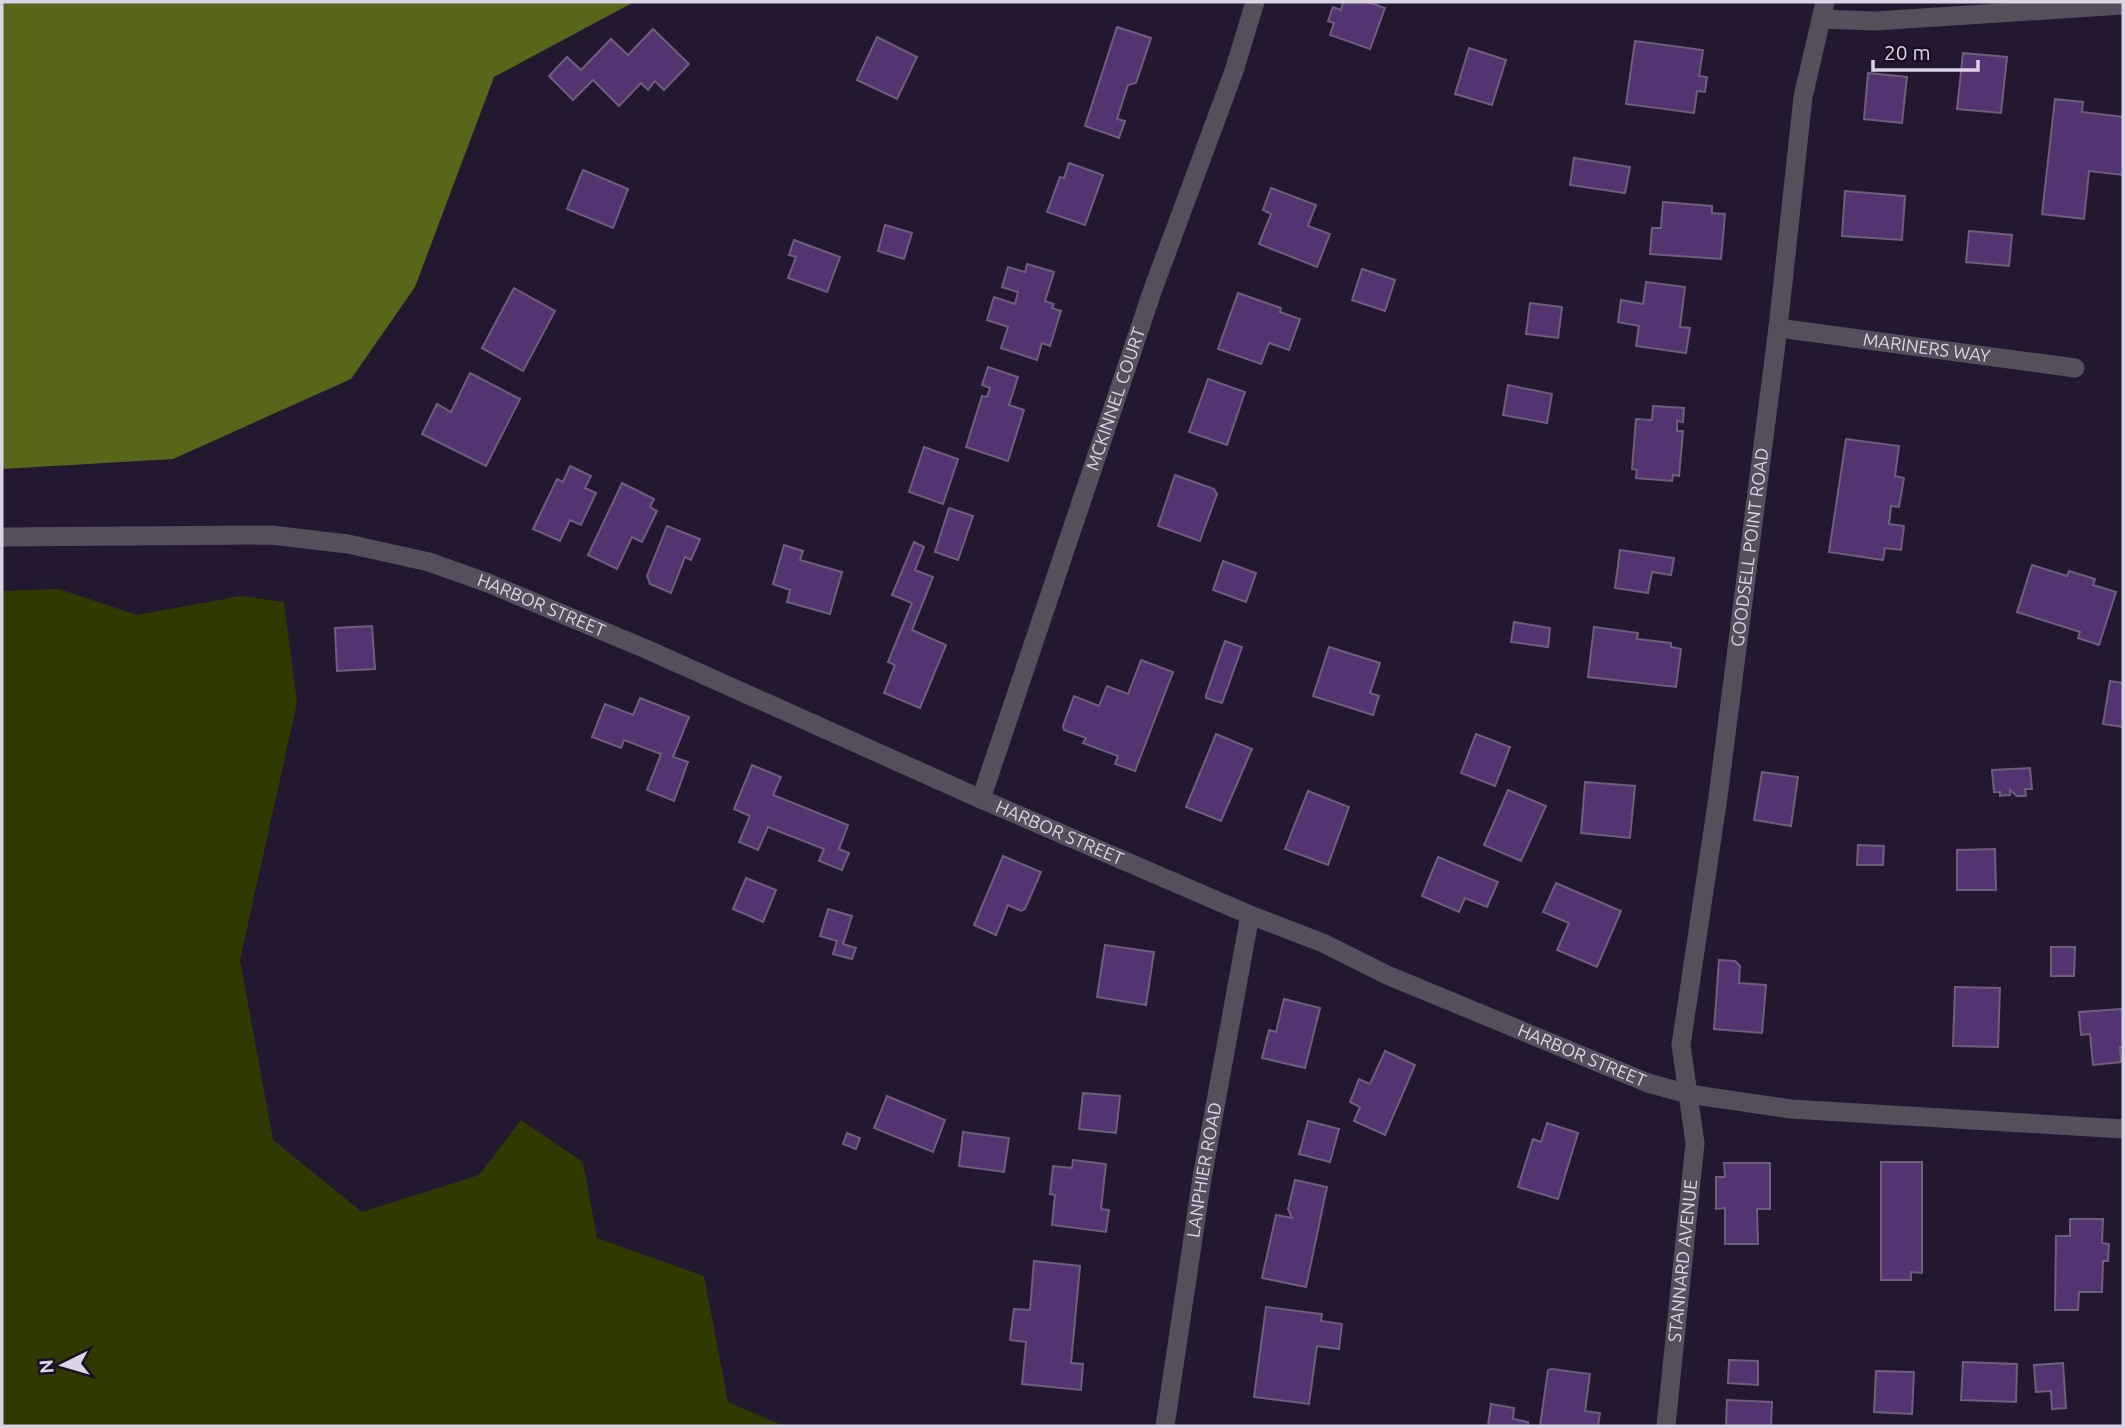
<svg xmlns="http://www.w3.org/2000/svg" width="2125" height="1428" viewBox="0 0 2125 1428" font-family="Ubuntu,sans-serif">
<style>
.green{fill:#303a00}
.water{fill:#576619}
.building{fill:#523570;stroke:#6c5e7c;stroke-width:2}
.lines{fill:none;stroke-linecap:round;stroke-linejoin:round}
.minor{stroke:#544f5b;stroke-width:19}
.labels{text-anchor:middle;stroke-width:5;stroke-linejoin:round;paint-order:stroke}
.street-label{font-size:18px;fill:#dbd4e5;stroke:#1b0f27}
</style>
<rect width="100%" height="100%" fill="#241831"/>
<!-- green -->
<path class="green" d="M59,589L137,615L241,596L284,602L297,703L240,960L273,1140L362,1212L479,1175L521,1120L583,1162L597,1238L704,1276L728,1402L784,1426H2V591Z"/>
<!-- water -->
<path class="water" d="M2,2H634L494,77L415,287L351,379L173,459L2,469Z"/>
<!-- building -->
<g class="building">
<path d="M1343,2H1368L1385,8L1370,49L1330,35L1334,23L1328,21L1333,7L1341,10Z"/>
<path d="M1117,27L1151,38L1136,83L1128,85L1117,119L1125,121L1119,138L1085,126Z"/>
<path d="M653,29L689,64L664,90L655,81L648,90L641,83L619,106L593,80L573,100L549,76L567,57L581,70L611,39L628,55Z"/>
<path d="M877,37L917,57L897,99L857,80Z"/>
<path d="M1635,41L1703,50L1699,76L1707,77L1705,92L1697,91L1694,113L1626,104Z"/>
<path d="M1469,48L1506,60L1492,105L1455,94Z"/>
<path d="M1963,53L2007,57L2001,113L1957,109Z"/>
<path d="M1868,73L1907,77L1902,123L1864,119Z"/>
<path d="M2055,99L2083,102L2082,112L2123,117V175L2089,171L2084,219L2042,214Z"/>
<path d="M1574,158L1630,167L1625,193L1570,185Z"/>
<path d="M1069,163L1103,175L1085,225L1047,212L1060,177L1064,178Z"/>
<path d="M583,170L628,189L613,228L567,209Z"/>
<path d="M1271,188L1316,205L1308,226L1330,234L1317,267L1259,244L1271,214L1263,210Z"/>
<path d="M1845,191L1905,196L1902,240L1842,236Z"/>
<path d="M1663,202L1712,206V213L1725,214L1721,259L1650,254L1652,228H1661Z"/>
<path d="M885,225L912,233L904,259L878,251Z"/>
<path d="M1969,231L2012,235L2009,266L1966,262Z"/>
<path d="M794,240L840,257L827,292L788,278L796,257L789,255Z"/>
<path d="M1027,264L1054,272L1045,301L1054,304L1052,308L1061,311L1050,346L1042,343L1037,360L1001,348L1008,327L987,320L994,297L1015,304L1018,292L1002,287L1008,267L1025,272Z"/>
<path d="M1362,269L1395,280L1385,311L1352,300Z"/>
<path d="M1646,282L1685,287L1680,327L1690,328L1686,353L1636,346L1639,326L1618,322L1621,300L1643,304Z"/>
<path d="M514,288L555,311L523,371L482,348Z"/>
<path d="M1238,293L1281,308L1280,312L1300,319L1289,350L1269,343L1261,364L1218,349Z"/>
<path d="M1530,303L1562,307L1558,338L1526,334Z"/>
<path d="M988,367L1018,377L1009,405L1024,410L1008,461L966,447L982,396L987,397L990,388L982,385Z"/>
<path d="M470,373L520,399L486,466L422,434L437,404L451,412Z"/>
<path d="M1208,379L1245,392L1227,445L1189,432Z"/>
<path d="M1508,385L1552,394L1547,423L1503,415Z"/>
<path d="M1653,406L1684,408L1683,422L1677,421V431H1683L1679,476L1673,475L1672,481L1636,478L1637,470L1632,469L1636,419L1652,420Z"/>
<path d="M1846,439L1899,446L1895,476L1904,478L1899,507L1891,506L1889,524L1904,526L1901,550L1885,548L1883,560L1829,552Z"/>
<path d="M924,447L958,459L943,504L909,492Z"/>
<path d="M570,466L591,476L585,488L596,493L581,525L570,520L560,541L533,529L557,479L563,482Z"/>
<path d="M1175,475L1214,489L1217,494L1200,541L1158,526Z"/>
<path d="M622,483L654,499L650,507L657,511L642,542L632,537L617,569L588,555Z"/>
<path d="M949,508L973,516L958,560L935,552Z"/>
<path d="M667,526L700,539L691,560L685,557L671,593L650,584L647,576Z"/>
<path d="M914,542L924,547L915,570L933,577L912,630L946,645L920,708L884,693L895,665L888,662L912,603L892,595Z"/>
<path d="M784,545L803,551L800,560L842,572L830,614L787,602L790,590L773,584Z"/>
<path d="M1620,550L1674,558L1671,575L1652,572L1648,593L1615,588Z"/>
<path d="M1223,561L1256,573L1246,602L1213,590Z"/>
<path d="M2032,565L2067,576L2069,571L2095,579L2093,585L2116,592L2099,645L2078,638L2080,632L2017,612Z"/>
<path d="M1514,622L1550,628L1548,647L1511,642Z"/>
<path d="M372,626L375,669L337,671L335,628Z"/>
<path d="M1594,627L1638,633L1637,639L1671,643V647L1681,649L1676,687L1588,677Z"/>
<path d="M1225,641L1242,647L1222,703L1206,698V695Z"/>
<path d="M1329,647L1380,663L1370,693L1379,696L1373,715L1313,696Z"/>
<path d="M1141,660L1173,672L1135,771L1115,764L1118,756L1083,743L1086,738L1064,730L1063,726L1074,696L1099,706L1107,686L1128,694Z"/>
<path d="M2110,681L2123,683V727L2103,724Z"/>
<path d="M640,698L689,717L673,757L688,762L674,801L647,790L661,754L624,740L621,748L592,737L605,704L633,715Z"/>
<path d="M1216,734L1252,749L1221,821L1186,807Z"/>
<path d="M1476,734L1510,747L1495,786L1461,773Z"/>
<path d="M752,765L781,777L773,795L848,825L839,849L849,853L842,870L819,861L824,849L768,827L758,850L739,842L750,816L734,809Z"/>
<path d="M2030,768L2032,789H2025L2026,796H2017L2010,790V795L2000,796V792H1994L1992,770Z"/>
<path d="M1762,772L1798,777L1791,826L1754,820Z"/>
<path d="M1585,782L1635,786L1630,838L1581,833Z"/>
<path d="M1508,790L1546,806L1521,861L1484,845Z"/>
<path d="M1308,791L1349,807L1328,865L1285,849Z"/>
<path d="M1858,845L1884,846L1883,865H1857Z"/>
<path d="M1995,849L1996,890H1957V850Z"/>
<path d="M1003,856L1041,872L1025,909L1021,911L1008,905L996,935L974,925Z"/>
<path d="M1438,857L1498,882L1487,907L1465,898L1459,912L1422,896Z"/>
<path d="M746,878L776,890L763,922L733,909Z"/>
<path d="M1556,883L1621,911L1597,967L1557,950L1569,923L1543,912Z"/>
<path d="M828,909L852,916L843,944L856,948L852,959L833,954L837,941L820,936Z"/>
<path d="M1105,945L1154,952L1146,1005L1097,997Z"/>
<path d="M2051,947H2075L2074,976H2051Z"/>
<path d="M1719,960L1735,961L1740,966L1739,983L1766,985L1762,1033L1714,1029Z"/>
<path d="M1955,987L2000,988L1998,1047L1953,1046Z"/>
<path d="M1284,999L1320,1008L1305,1068L1262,1058L1269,1030L1276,1032Z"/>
<path d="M2121,1009L2123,1014V1047H2120L2121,1062L2093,1065L2090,1034L2081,1035L2079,1012Z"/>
<path d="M1385,1051L1415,1065L1385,1135L1354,1121L1360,1107L1350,1102L1359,1079L1370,1084Z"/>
<path d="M1083,1093L1120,1096L1116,1133L1079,1129Z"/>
<path d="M887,1096L945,1120L933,1152L874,1128Z"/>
<path d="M1308,1121L1339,1129L1330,1162L1299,1154Z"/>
<path d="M1547,1123L1578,1133L1558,1199L1518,1187L1533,1139L1541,1142Z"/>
<path d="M963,1132L1009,1138L1004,1172L959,1166Z"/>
<path d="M847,1133L860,1138L856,1149L843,1144Z"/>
<path d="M1073,1160L1106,1164L1101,1209L1109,1210L1106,1232L1052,1225L1055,1195L1050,1194L1053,1166L1072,1168Z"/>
<path d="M1881,1162H1922V1273L1911,1272V1280H1881Z"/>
<path d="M1724,1163H1770V1209H1757L1758,1244H1725V1208L1716,1209V1177H1725Z"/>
<path d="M1295,1180L1327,1187L1306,1287L1262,1278L1276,1215L1292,1218L1288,1209Z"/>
<path d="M2070,1219H2103L2102,1243L2109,1244L2108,1261H2103L2102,1292H2079L2078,1310H2055L2056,1236H2070Z"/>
<path d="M1034,1261L1080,1266L1071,1363L1083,1364L1081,1390L1022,1384L1026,1342L1010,1340L1014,1309L1030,1310Z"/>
<path d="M1266,1307L1322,1314L1321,1321L1342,1324L1339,1349L1317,1346L1309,1404L1254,1397Z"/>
<path d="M1729,1360L1758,1361V1385L1728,1383Z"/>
<path d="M1963,1362L2017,1364L2016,1402L1961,1400Z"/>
<path d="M2063,1363L2066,1408L2052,1409L2051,1391L2036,1392L2034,1365Z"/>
<path d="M1552,1369L1590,1374L1585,1411L1600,1413L1598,1426H1540L1548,1370Z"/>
<path d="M1876,1371L1914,1372L1912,1414L1874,1412Z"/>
<path d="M1727,1400L1772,1402L1771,1426H1782H1726Z"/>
<path d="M1491,1404L1514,1408L1513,1419L1528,1422V1426H1488Z"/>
</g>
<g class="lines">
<!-- minor -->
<g class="minor">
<path d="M1821,19L1875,21L2123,5"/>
<path id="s1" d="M1778,328L2075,368"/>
<path id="s2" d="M2,537L271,535L348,544L429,562L488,583L646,649L981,799L1250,915L1323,943L1387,975L1648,1083L1688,1094L1791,1109L2123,1129"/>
<path id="s3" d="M981,799L1153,289L1234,71L1255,2"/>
<path id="s4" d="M1165,1426L1202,1178L1250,915"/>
<path id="s5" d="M1666,1426L1695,1143L1681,1045L1718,797L1778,328L1803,97L1825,2"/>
</g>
</g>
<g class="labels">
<!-- street labels -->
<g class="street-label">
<text dy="6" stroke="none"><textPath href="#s1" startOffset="150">MARINERS WAY</textPath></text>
<text dy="6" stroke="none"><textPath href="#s3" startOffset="422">MCKINNEL COURT</textPath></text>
<text dy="6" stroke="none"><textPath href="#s5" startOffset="886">GOODSELL POINT ROAD</textPath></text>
<text dy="6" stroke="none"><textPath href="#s2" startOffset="550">HARBOR STREET</textPath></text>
<text dy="6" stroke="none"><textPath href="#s2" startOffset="1116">HARBOR STREET</textPath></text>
<text dy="6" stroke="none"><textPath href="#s2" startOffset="1684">HARBOR STREET</textPath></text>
<text dy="6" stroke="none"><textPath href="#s4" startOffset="259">LANPHIER ROAD</textPath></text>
<text dy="6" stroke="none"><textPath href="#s5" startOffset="166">STANNARD AVENUE</textPath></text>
</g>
</g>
<!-- border -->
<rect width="2125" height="1428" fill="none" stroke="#dbd4e5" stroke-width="7"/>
<!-- north arrow -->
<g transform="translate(63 1365) rotate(265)" stroke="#1b0f27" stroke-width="5" paint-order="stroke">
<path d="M0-5L12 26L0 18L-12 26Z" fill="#dbd4e5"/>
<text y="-10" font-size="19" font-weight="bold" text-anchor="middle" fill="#dbd4e5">N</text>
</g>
<!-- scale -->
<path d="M1873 60v10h105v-10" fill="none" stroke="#dbd4e5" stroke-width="3.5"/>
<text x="1884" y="60" font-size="21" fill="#dbd4e5" stroke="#1b0f27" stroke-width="5" paint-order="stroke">20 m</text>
</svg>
